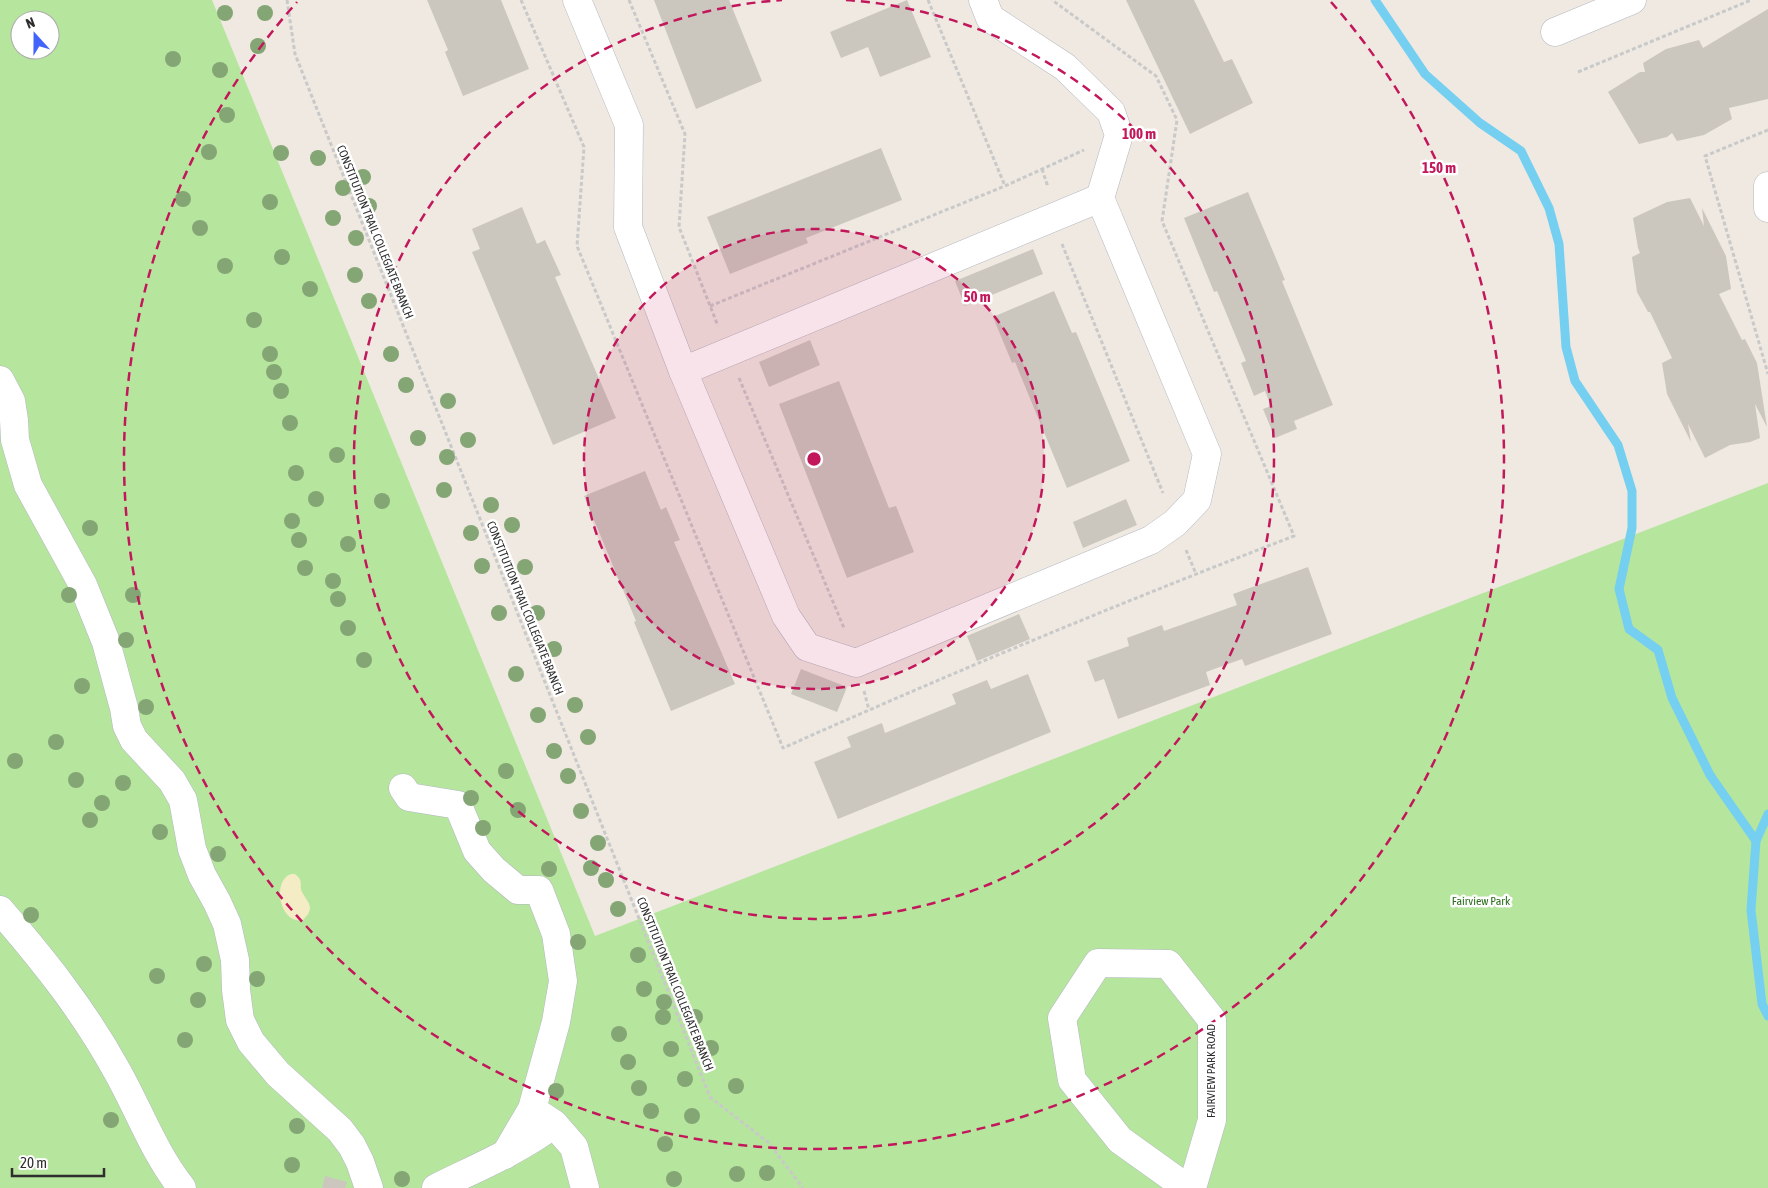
<svg xmlns="http://www.w3.org/2000/svg" width="1768" height="1188" viewBox="0 0 1768 1188" font-family="'Asap Condensed',sans-serif">
<style>
.green{fill:#b6e59e;fill-rule:evenodd}
.sand{fill:#f3ecc5}
.lines{fill:none;stroke-linecap:round;stroke-linejoin:round}
.stream{stroke:#75cff0;stroke-width:9}
.building{fill:#cbc7bf}
.minor-casing{stroke:#b4b7c1;stroke-width:29}
.path{stroke:#c9c9c9;stroke-width:3;stroke-dasharray:4 2.5;stroke-linecap:butt}
.minor{stroke:#fff;stroke-width:28}
.tree{fill:#84a574}
.ring{fill:none;stroke:#c2185b;stroke-width:2.5;stroke-dasharray:9 6}
.labels{text-anchor:middle;stroke-width:5;stroke-linejoin:round;paint-order:stroke}
.street-label{font-size:12px;fill:#2e2e2e;stroke:#fff}
.park-label{font-size:12px;fill:#2c6e1b;stroke:#fff}
.centre{fill:#c2185b;stroke:#fff;stroke-width:2.5}
.ring-label{font-size:15px;text-anchor:middle;font-weight:bold;fill:#c2185b;stroke:#fff;stroke-width:5;stroke-linejoin:round;paint-order:stroke}
</style>
<rect width="100%" height="100%" fill="#efe9e1"/>
<!-- green -->
<path class="green" d="M0,0H212L595,936L1768,483V1188H0ZM20,20H50V50H20Z"/>
<!-- sand -->
<path class="sand" d="M291,874H295C304,881 299,884 302,892C308,903 316,908 303,920C280,925 271,881 291,874Z"/>
<g class="lines">
<!-- stream -->
<g class="stream">
<path d="M1375,0L1425,74L1480,123L1521,151L1549,208L1559,244L1566,347L1575,381L1618,445L1632,491V528L1619,589L1629,629L1658,650L1672,698L1710,775L1756,841"/>
<path d="M1768,814L1756,841L1751,910L1762,1004L1768,1016"/>
</g>
</g>
<!-- building -->
<g class="building">
<path d="M427,0H501L529,69L463,96L445,52L448,50Z"/>
<path d="M654,0H729L762,81L696,109Z"/>
<path d="M907,0L931,57L880,77L868,47L841,58L830,32Z"/>
<path d="M1126,0H1194L1224,62L1232,59L1253,103L1190,134Z"/>
<path d="M1768,9V99L1729,108L1732,119L1704,135L1677,141L1672,133L1667,137L1639,144L1608,92L1640,72H1645L1643,63L1666,49L1699,40L1703,48Z"/>
<path d="M881,148L902,200L806,238L808,243L730,274L707,217Z"/>
<path d="M1248,192L1285,280L1282,281L1333,405L1294,421L1297,429L1275,438L1263,409L1271,406L1265,391L1254,396L1241,363L1246,361L1217,291L1214,292L1184,218Z"/>
<path d="M1690,198L1704,226L1702,208L1726,256L1731,289L1719,294L1742,340L1745,339L1757,363L1767,427L1755,404L1760,438L1750,442L1730,445L1705,458L1688,424L1691,442L1667,394L1662,363L1672,358L1650,312H1648L1637,292L1632,257L1640,253L1638,248L1633,218L1667,202Z"/>
<path d="M522,207L537,244L545,240L561,275L555,277L616,418L553,445L472,252L480,249L472,229Z"/>
<path d="M1033,249L1043,274L965,306L955,281Z"/>
<path d="M1054,291L1072,333L1076,332L1130,461L1067,488L1015,362L1012,363L993,317Z"/>
<path d="M810,340L820,365L769,387L759,362Z"/>
<path d="M839,381L889,508L896,506L914,552L847,578L779,404Z"/>
<path d="M645,471L661,510L666,507L680,540L674,542L735,684L671,711L634,622L636,621L584,496Z"/>
<path d="M1126,499L1137,525L1083,548L1073,522Z"/>
<path d="M1308,567L1332,634L1245,666L1242,659L1206,672L1210,685L1118,719L1104,679L1095,682L1087,661L1129,646L1127,638L1162,625L1164,631L1237,605L1233,594Z"/>
<path d="M1019,614L1030,639L977,661L967,636Z"/>
<path d="M801,669L847,687L837,712L791,694Z"/>
<path d="M1028,674L1051,732L838,819L814,762L851,747L847,737L882,723L885,733L956,704L952,694L987,680L991,689Z"/>
<path d="M325,1176L347,1182L345,1188H322Z"/>
</g>
<g class="lines">
<defs>
<g id="minor">
<path d="M577,0L629,125L628,227L683,371L786,616L807,647L856,663L1151,540L1175,523L1197,500L1207,454L1100,198L1119,135L1111,112L1065,67L990,18L983,0"/>
<path d="M1555,32L1632,0"/>
<path d="M1768,186V208"/>
<path d="M683,371L1100,198"/>
<path d="M0,380L11,401L14,420L15,440L28,485L83,585L106,642L124,708L127,726L134,740L172,781L183,800L192,849L202,875L217,902L227,924L235,960L236,990L240,1020L251,1042L278,1074L340,1130L352,1146L360,1162L369,1188"/>
<path d="M403,788L409,797L458,805L477,851L494,870L518,890H539L556,934L563,981L556,1022L532,1109L505,1155"/>
<path d="M0,910C45,962 84,1011 117,1071C139,1110 154,1153 182,1188"/>
<path d="M539,1114L554,1124L574,1147L585,1188"/>
<path d="M436,1188C476,1168 518,1151 554,1124"/>
<path d="M1187,1188L1120,1140L1072,1080L1062,1018L1098,963L1168,964L1212,1020V1120L1192,1188"/>
</g>
</defs>
<!-- minor casing -->
<use href="#minor" class="minor-casing"/>
<!-- path -->
<g class="path">
<path d="M287,0L295,54L710,1097L769,1143L803,1188"/>
<path d="M521,0L584,147L577,246L783,748C951,673 1122,602 1294,536L1162,221L1177,120L1156,76L1052,0"/>
<path d="M629,0L685,134L679,227L718,326"/>
<path d="M928,0L1005,186"/>
<path d="M1578,72L1751,0"/>
<path d="M1768,130L1705,156L1768,374"/>
<path d="M1042,169L1048,187"/>
<path d="M1062,244L1163,493"/>
<path d="M710,306L1005,186L1084,150"/>
<path d="M739,378L844,628"/>
<path d="M1186,550L1196,574"/>
<path d="M864,691L869,710"/>
</g>
<!-- minor -->
<use href="#minor" class="minor"/>
</g>
<!-- trees -->
<g class="tree">
<circle cx="225" cy="13" r="8"/>
<circle cx="265" cy="13" r="8"/>
<circle cx="258" cy="46" r="8"/>
<circle cx="173" cy="59" r="8"/>
<circle cx="220" cy="70" r="8"/>
<circle cx="227" cy="115" r="8"/>
<circle cx="209" cy="152" r="8"/>
<circle cx="281" cy="153" r="8"/>
<circle cx="318" cy="158" r="8"/>
<circle cx="363" cy="177" r="8"/>
<circle cx="343" cy="188" r="8"/>
<circle cx="183" cy="199" r="8"/>
<circle cx="270" cy="202" r="8"/>
<circle cx="369" cy="206" r="8"/>
<circle cx="333" cy="218" r="8"/>
<circle cx="200" cy="228" r="8"/>
<circle cx="356" cy="238" r="8"/>
<circle cx="282" cy="257" r="8"/>
<circle cx="225" cy="266" r="8"/>
<circle cx="355" cy="275" r="8"/>
<circle cx="310" cy="289" r="8"/>
<circle cx="369" cy="301" r="8"/>
<circle cx="254" cy="320" r="8"/>
<circle cx="270" cy="354" r="8"/>
<circle cx="391" cy="354" r="8"/>
<circle cx="274" cy="372" r="8"/>
<circle cx="406" cy="385" r="8"/>
<circle cx="281" cy="391" r="8"/>
<circle cx="448" cy="401" r="8"/>
<circle cx="290" cy="423" r="8"/>
<circle cx="418" cy="438" r="8"/>
<circle cx="468" cy="440" r="8"/>
<circle cx="337" cy="455" r="8"/>
<circle cx="447" cy="457" r="8"/>
<circle cx="296" cy="473" r="8"/>
<circle cx="444" cy="490" r="8"/>
<circle cx="316" cy="499" r="8"/>
<circle cx="382" cy="501" r="8"/>
<circle cx="491" cy="505" r="8"/>
<circle cx="292" cy="521" r="8"/>
<circle cx="512" cy="525" r="8"/>
<circle cx="90" cy="528" r="8"/>
<circle cx="471" cy="533" r="8"/>
<circle cx="299" cy="540" r="8"/>
<circle cx="348" cy="544" r="8"/>
<circle cx="482" cy="566" r="8"/>
<circle cx="525" cy="567" r="8"/>
<circle cx="305" cy="568" r="8"/>
<circle cx="333" cy="581" r="8"/>
<circle cx="69" cy="595" r="8"/>
<circle cx="133" cy="595" r="8"/>
<circle cx="338" cy="599" r="8"/>
<circle cx="499" cy="613" r="8"/>
<circle cx="537" cy="613" r="8"/>
<circle cx="348" cy="628" r="8"/>
<circle cx="126" cy="640" r="8"/>
<circle cx="554" cy="649" r="8"/>
<circle cx="364" cy="660" r="8"/>
<circle cx="516" cy="674" r="8"/>
<circle cx="82" cy="686" r="8"/>
<circle cx="575" cy="705" r="8"/>
<circle cx="146" cy="707" r="8"/>
<circle cx="538" cy="715" r="8"/>
<circle cx="588" cy="737" r="8"/>
<circle cx="56" cy="742" r="8"/>
<circle cx="554" cy="751" r="8"/>
<circle cx="15" cy="761" r="8"/>
<circle cx="506" cy="771" r="8"/>
<circle cx="568" cy="776" r="8"/>
<circle cx="76" cy="780" r="8"/>
<circle cx="123" cy="783" r="8"/>
<circle cx="471" cy="798" r="8"/>
<circle cx="102" cy="803" r="8"/>
<circle cx="518" cy="810" r="8"/>
<circle cx="581" cy="811" r="8"/>
<circle cx="90" cy="820" r="8"/>
<circle cx="483" cy="828" r="8"/>
<circle cx="160" cy="832" r="8"/>
<circle cx="598" cy="843" r="8"/>
<circle cx="218" cy="854" r="8"/>
<circle cx="591" cy="868" r="8"/>
<circle cx="549" cy="869" r="8"/>
<circle cx="606" cy="880" r="8"/>
<circle cx="618" cy="909" r="8"/>
<circle cx="31" cy="915" r="8"/>
<circle cx="578" cy="942" r="8"/>
<circle cx="638" cy="955" r="8"/>
<circle cx="204" cy="964" r="8"/>
<circle cx="157" cy="976" r="8"/>
<circle cx="257" cy="979" r="8"/>
<circle cx="644" cy="989" r="8"/>
<circle cx="198" cy="1000" r="8"/>
<circle cx="664" cy="1002" r="8"/>
<circle cx="663" cy="1017" r="8"/>
<circle cx="695" cy="1017" r="8"/>
<circle cx="619" cy="1034" r="8"/>
<circle cx="185" cy="1040" r="8"/>
<circle cx="711" cy="1048" r="8"/>
<circle cx="671" cy="1049" r="8"/>
<circle cx="628" cy="1062" r="8"/>
<circle cx="685" cy="1079" r="8"/>
<circle cx="736" cy="1086" r="8"/>
<circle cx="639" cy="1088" r="8"/>
<circle cx="556" cy="1091" r="8"/>
<circle cx="651" cy="1111" r="8"/>
<circle cx="692" cy="1116" r="8"/>
<circle cx="111" cy="1120" r="8"/>
<circle cx="297" cy="1126" r="8"/>
<circle cx="665" cy="1144" r="8"/>
<circle cx="292" cy="1165" r="8"/>
<circle cx="767" cy="1173" r="8"/>
<circle cx="737" cy="1174" r="8"/>
<circle cx="402" cy="1179" r="8"/>
<circle cx="674" cy="1179" r="8"/>
</g>
<!-- distance rings -->
<circle cx="814" cy="459" r="230" fill="#c2185b" fill-opacity=".12"/>
<g class="ring">
<circle cx="814" cy="459" r="230"/>
<path d="M846 0A460 460 0 1 1 782 0"/>
<path d="M1331 2A690 690 0 1 1 297 2"/>
</g>
<g class="labels">
<!-- street labels -->
<g class="street-label">
<text transform="translate(375 232) rotate(68)" y="4">CONSTITUTION TRAIL COLLEGIATE BRANCH</text>
<text transform="translate(525 608) rotate(68)" y="4">CONSTITUTION TRAIL COLLEGIATE BRANCH</text>
<text transform="translate(675 984) rotate(68)" y="4">CONSTITUTION TRAIL COLLEGIATE BRANCH</text>
<text transform="translate(1211 1071) rotate(-90)" y="4">FAIRVIEW PARK ROAD</text>
</g>
<!-- park labels -->
<g class="park-label">
<text x="1481" y="905">Fairview Park</text>
</g>
</g>
<circle cx="814" cy="459" r="8" class="centre"/>
<g class="ring-label">
<text x="1139" y="139">100 m</text>
<text x="1439" y="173">150 m</text>
<text x="977" y="302">50 m</text>
</g>
<!-- north arrow -->
<g transform="translate(35 35) rotate(339)"><circle r="24" fill="#ffffff" stroke="#ababab"/>
<path d="M0-4L9 19L0 12L-9 19Z" fill="#4264fb"/>
<text y="-8" font-size="14" font-weight="bold" text-anchor="middle" fill="#2e2e2e">N</text>
</g>
<!-- scale -->
<path d="M12 1168v8h92v-8" fill="none" stroke="#2e2e2e" stroke-width="2.5"/>
<text x="20" y="1168" font-size="15" fill="#2e2e2e" stroke="#ffffff" stroke-width="4" paint-order="stroke">20 m</text>
</svg>
